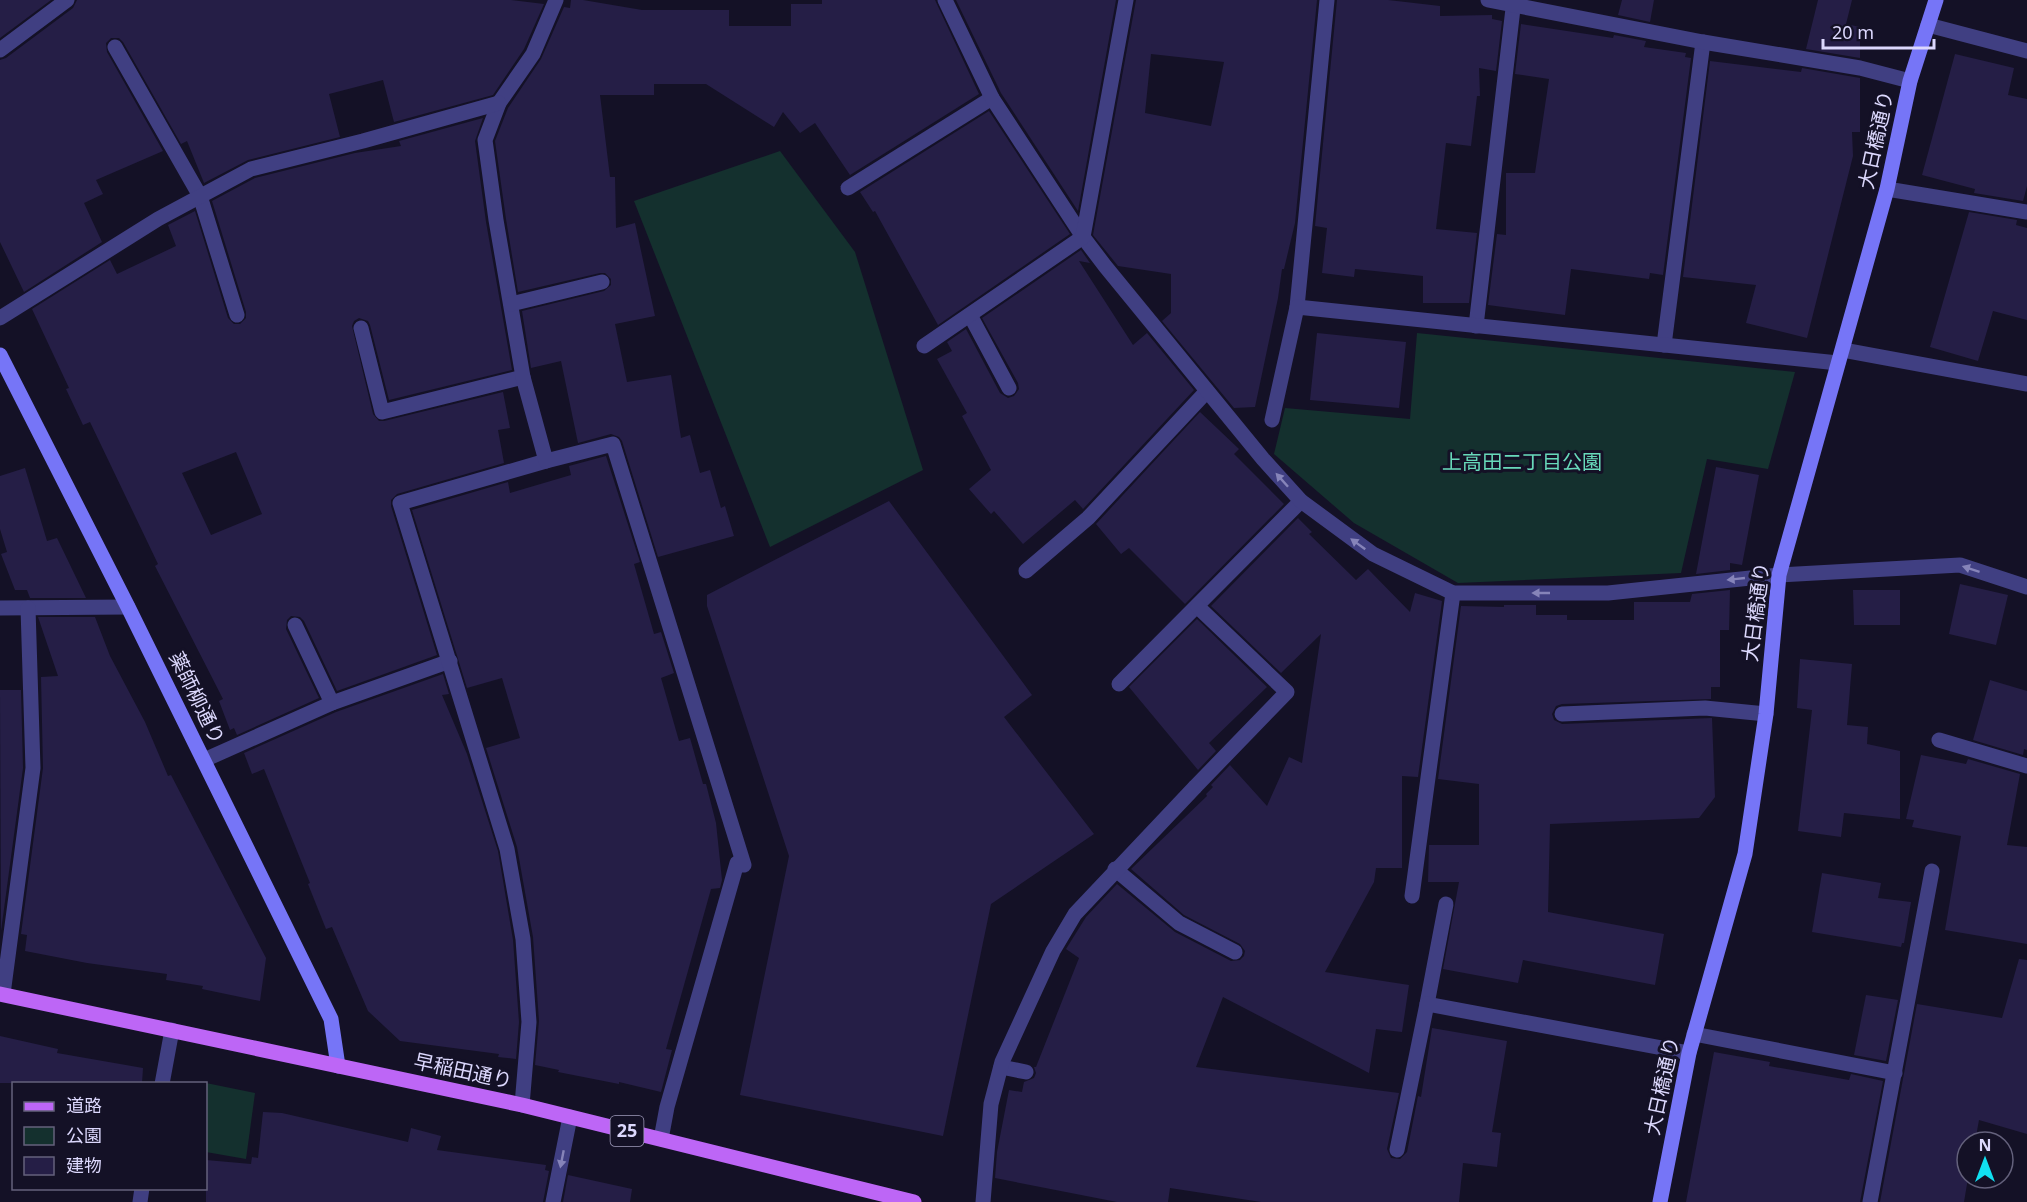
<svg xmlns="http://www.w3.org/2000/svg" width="2027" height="1202" viewBox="0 0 2027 1202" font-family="'Noto Sans','Noto Sans JP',sans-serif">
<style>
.green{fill:#14302e}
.building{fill:#251e46;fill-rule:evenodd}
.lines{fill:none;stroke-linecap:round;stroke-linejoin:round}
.lane{stroke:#403f82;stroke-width:15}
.street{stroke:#403f82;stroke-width:15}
.secondary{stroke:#7675f7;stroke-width:15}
.primary{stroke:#bd66f6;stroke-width:15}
.oneway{fill:#8684b9}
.labels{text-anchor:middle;stroke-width:6;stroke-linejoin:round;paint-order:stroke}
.shield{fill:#141126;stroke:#a09cbc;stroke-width:1.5}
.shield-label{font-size:18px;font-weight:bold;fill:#dcd8fd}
.street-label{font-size:20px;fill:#dcd8fd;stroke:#141126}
.park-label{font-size:20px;fill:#68d9ba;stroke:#141126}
</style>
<rect width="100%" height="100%" fill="#141126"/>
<!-- green -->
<g class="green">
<path d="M780,151L855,252L923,470L770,547L634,201Z"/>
<path d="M1417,333L1795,372L1768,469L1707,459L1681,573L1458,583L1354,523L1274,454L1285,408L1410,419Z"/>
<path d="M206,1083L255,1093L246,1159L206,1152Z"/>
</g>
<!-- building -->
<g class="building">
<path d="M0,0H51L0,38Z"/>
<path d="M77,0H511L544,4L524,49L493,95L394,122L383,80L329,94L340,137L248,160L204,183L187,141L181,144L123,42L119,38H111L106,43L107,52L163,151L96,180L103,194L84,203L102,242L24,292L0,242V60L6,58L73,8Z"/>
<path d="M571,0H583L642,10H729V26H791V4H822V0H935L979,94L850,175L815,123L800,133L783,112L774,127L706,84H654V95H600L610,177H615L616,228L635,223L655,316L615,324L627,382L671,375L681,438L690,435L700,473L710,470L721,508L725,506L734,536L658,557L622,441L619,437L611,434L578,443L561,361L531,368L522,311L604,291L611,285V279L605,273H600L518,292L506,219L495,141L508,108L541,59L564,7L570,8Z"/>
<path d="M956,0H1116L1078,211L1001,93Z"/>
<path d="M1136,0H1317L1295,223L1284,269H1282L1278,298L1255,407L1234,408L1162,321L1171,313V274L1118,266L1093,235ZM1151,54L1224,62L1211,126L1145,113Z"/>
<path d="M1337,0H1388L1440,6V16L1492,15V19L1502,21L1496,71L1479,68L1480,96H1477L1471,146L1446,143L1436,229L1477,233L1469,303H1423V276L1355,269L1354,277L1322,273L1327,228L1315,226Z"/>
<path d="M1622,0H1654L1650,22L1618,15Z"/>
<path d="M1818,0H1852L1846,24L1860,27V58L1806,49Z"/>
<path d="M1521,24L1613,38L1614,35L1646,41L1644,47L1686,53L1685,57L1691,58L1663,275L1650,273L1649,279L1571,269L1565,315L1488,305L1497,234L1506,235V173H1535L1549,79L1515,74Z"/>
<path d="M1955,54L2014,68L2008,95L2027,99V186L2023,201L1974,193L1975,189L1922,175Z"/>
<path d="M1710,61L1801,72L1802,68L1860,78V132H1852L1853,156L1807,338L1746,323L1756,285L1683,277Z"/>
<path d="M989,111L1070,234L938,325L875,211L873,212L860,192Z"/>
<path d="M483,118L475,141L486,222L512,370L389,400L370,325L368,321L359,318L354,321L352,326L373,414L379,421H384L503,392L510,428L498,430L504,463L397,494L391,500V506L437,655L337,691L304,621L300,617L291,616L287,620L286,629L319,698L237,735L234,728L230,730L219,701L223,699L155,566L158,564L90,422L83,425L66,389L69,388L32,309L110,260L117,274L176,246L168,225L195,211L228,318L234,324H240L246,318V312L212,201L255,178L355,153L401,146L399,141ZM236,452L262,514L211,535L182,473Z"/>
<path d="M1969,212L2017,220L2016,225L2027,228V320L1993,311L1978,361L1930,347Z"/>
<path d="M1081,250L1090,263L1079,261L1133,345L1147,333L1194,390L1083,509L1075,500L1023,544L994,511L991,514L969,489L991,470L962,416L967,413L937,359L952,351L947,342L966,329L1000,393L1008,398L1014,396L1019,389L1018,383L982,318Z"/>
<path d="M1317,333L1406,342L1399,408L1310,400Z"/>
<path d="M1200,412L1239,449L1234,454L1284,504L1185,604L1129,548L1121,554L1096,524Z"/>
<path d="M606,456L640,562L634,564L654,634L661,632L674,673L661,678L679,741L690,738L703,784H706L716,823L722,880L720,888L711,889L666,1049L672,1050L661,1092L619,1082V1084L558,1072L559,1070L535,1065L539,1021L533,937L517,847L486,748L520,738L502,678L467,688L412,510L508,482L510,493L571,475L569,466Z"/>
<path d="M1716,467L1759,475L1742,565L1730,563V570L1696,574Z"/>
<path d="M25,468L47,541L57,538L86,598H30L27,590H15L1,554L7,552L0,529V476Z"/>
<path d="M889,501L1032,695L1004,717L1094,834L991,904L943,1136L740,1095L789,856L707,606V595Z"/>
<path d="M1298,518L1312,532L1309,534L1356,580L1368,569L1410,612L1415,593L1442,601L1418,777L1402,776V868H1376L1374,882L1325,972L1409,985L1402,1032L1376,1029L1369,1073L1223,997L1196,1067L1399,1093L1387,1149L1391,1158L1400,1159L1407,1152L1418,1096L1421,1097L1432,1028L1507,1041L1492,1132L1501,1133L1497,1167L1463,1163L1459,1202H1261L1170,1188L1168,1202H1117L995,1178L997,1152L1009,1090L1022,1092L1024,1082L1034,1078L1036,1073L1034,1067H1036L1079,958L1066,949L1086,917L1117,884L1175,932L1231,961L1240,960L1244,956L1245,951L1240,944L1184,915L1131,869L1207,796L1206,794L1213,787L1211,785L1230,765L1267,806L1289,757L1302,763L1321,634L1281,673L1211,606Z"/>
<path d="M1960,584L2008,595L1996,645L1949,634Z"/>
<path d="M1730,590L1729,630H1720V687H1711V699L1562,704L1556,706L1552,714L1554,720L1562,724L1712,718L1715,797L1699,818L1550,824L1548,912L1664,934L1655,985L1523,960L1518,983L1443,969L1459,882H1428L1429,845H1479V784L1438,779L1461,606L1504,607V605H1536V615H1567V620H1634V602H1690L1692,594Z"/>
<path d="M1853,590H1900V625H1854Z"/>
<path d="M38,617H95L110,656L145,722L168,776L171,775L266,958L260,1001L202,989L203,986L166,980L167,974L87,963L25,951L27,935L21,934L43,768L41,677L58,676Z"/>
<path d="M1197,619L1267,687L1209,743L1216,751L1198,770L1129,687Z"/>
<path d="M1800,659L1852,664L1847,725L1868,727L1867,744L1900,751V819L1844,813L1841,837L1798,831L1812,710L1797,708Z"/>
<path d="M443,674L449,694L442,695L467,754L498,851L513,940L519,1022L516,1059L498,1057L499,1054L400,1041L368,1011L332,927L326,929L308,884L310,883L264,769L252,774L244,753L336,712Z"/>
<path d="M1990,680L2027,691V750L2024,749L2023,755L1973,740Z"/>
<path d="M0,690H21L23,768L1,931Z"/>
<path d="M1921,755L1966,764L1968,759L2020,774L2007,845L2027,847V944L1945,930L1961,836L1912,827L1914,820L1906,819Z"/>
<path d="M1822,873L1881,883L1878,898L1911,902L1904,943H1902L1901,947L1812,932Z"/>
<path d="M2019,959L2027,960V1134L1979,1120L1975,1142H1967L1968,1178L1964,1202H1880L1917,1004L2002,1018Z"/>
<path d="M1866,995L1898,1000L1886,1061L1854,1055Z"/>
<path d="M0,1036L58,1049L57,1053L143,1068L142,1083H0Z"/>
<path d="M1714,1052L1770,1062L1769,1066L1849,1080L1851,1074L1883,1081L1860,1202H1686Z"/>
<path d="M263,1112L282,1113L408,1142L411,1128L441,1136L437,1150L546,1165L545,1170L549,1171L543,1202H206V1160L251,1164L252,1157L258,1158Z"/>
<path d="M568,1175L632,1189L630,1202H563Z"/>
</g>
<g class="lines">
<!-- lane -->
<g class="lane">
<path d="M115,47L200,196L237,315"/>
<path d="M848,188L992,98"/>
<path d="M1297,307L1327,0"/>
<path d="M970,315L1009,388"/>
<path d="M1476,326L1514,0"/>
<path d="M361,328L382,412L523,377"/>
<path d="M1664,345L1703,42"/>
<path d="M1026,571L1088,518L1207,391"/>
<path d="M0,608L128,607"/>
<path d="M295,625L332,703"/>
<path d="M1119,684L1301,501"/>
<path d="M1562,714L1705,708L1766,714"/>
<path d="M1939,740L2027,766"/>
<path d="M204,760L332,703L450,661"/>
<path d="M1195,787L1287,692L1198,607"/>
<path d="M1115,869L1179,923L1235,952"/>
<path d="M1412,896L1453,593"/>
<path d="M3,994L33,768L28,608"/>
<path d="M1427,1004L1446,904"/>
<path d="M1694,1034L1895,1073"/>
<path d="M1001,1067L1026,1072"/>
<path d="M162,1084L172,1030"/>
<path d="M522,1105L529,1022L523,939L507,849L400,503L546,461"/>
<path d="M140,1202L142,1188"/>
<path d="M553,1202L570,1117"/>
</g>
<!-- street -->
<g class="street">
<path d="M556,0L533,54L499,103L485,140L496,220L523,377L546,461L613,444L744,865L737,863L667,1107L661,1139"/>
<path d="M945,0L992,98L1083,237L1105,266L1263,459L1301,501L1373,554L1453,593H1608L1779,575L1960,565L2027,587"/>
<path d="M1488,0L1703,42L1860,68L1910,81"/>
<path d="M1928,25L2027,51"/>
<path d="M0,50L67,0"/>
<path d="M1887,189L2027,212"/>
<path d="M511,304L602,282"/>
<path d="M0,318L158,219L251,169L363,141L499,103"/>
<path d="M924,346L1083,237L1126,0"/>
<path d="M1843,350L2027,384"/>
<path d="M1272,420L1297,307L1838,363"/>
<path d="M1397,1150L1427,1004L1689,1053"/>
<path d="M983,1202L991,1104L1002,1062L1053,951L1075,914L1195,787"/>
<path d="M1870,1202L1932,871"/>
</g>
<!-- secondary -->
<g class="secondary">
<path d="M0,355L128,607L331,1019L338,1066"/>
<path d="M1660,1202L1689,1053L1745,854L1766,714L1779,575L1887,189L1910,81L1936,0"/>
</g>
<!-- primary -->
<path class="primary" d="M0,994L522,1105L914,1202"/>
</g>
<!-- one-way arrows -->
<defs><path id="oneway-solid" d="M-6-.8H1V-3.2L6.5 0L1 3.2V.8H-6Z" transform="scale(1.5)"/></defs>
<g class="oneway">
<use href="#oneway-solid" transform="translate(1282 480) rotate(-132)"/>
<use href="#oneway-solid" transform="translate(1358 544) rotate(-144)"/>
<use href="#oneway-solid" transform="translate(1971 569) rotate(-162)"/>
<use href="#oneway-solid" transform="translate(1736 579) rotate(174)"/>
<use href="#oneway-solid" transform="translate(1541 593) rotate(180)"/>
<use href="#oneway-solid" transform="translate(562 1159) rotate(101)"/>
</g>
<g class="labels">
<!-- shield labels -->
<rect class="shield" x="610.5" y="1116" width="33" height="30" rx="4.5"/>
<g class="shield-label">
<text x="627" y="1137">25</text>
</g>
<!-- street labels -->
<g class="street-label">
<text transform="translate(1876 140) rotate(-78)" y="7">大日橋通り</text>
<text transform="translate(1756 612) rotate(-83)" y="7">大日橋通り</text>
<text transform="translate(197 698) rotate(64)" y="7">薬師柳通り</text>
<text transform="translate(463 1071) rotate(12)" y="7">早稲田通り</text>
<text transform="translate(1662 1086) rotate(-78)" y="7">大日橋通り</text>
</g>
<!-- park labels -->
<g class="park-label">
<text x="1522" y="469">上高田二丁目公園</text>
</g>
</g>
<!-- legend -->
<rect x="12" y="1082" width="195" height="108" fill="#141126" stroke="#64617c" stroke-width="1.5"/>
<rect x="24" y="1102" width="30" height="9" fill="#bd66f6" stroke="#64617c" stroke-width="1.5"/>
<text x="66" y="1112" font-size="18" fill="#dcd8fd">道路</text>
<rect x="24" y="1127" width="30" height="18" fill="#14302e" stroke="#64617c" stroke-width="1.5"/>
<text x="66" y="1142" font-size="18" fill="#dcd8fd">公園</text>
<rect x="24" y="1157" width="30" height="18" fill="#251e46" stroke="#64617c" stroke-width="1.5"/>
<text x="66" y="1172" font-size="18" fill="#dcd8fd">建物</text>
<!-- north arrow -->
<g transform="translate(1985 1160)"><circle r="28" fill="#141126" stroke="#64617c" stroke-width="1.5"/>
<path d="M0-4.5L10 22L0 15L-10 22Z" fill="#11dff0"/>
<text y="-9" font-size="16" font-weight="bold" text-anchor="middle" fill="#dcd8fd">N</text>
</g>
<!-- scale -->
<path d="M1823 39v9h111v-9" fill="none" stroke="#dcd8fd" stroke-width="3"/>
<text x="1832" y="39" font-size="18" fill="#dcd8fd" stroke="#141126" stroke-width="4.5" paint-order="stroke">20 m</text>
</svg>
